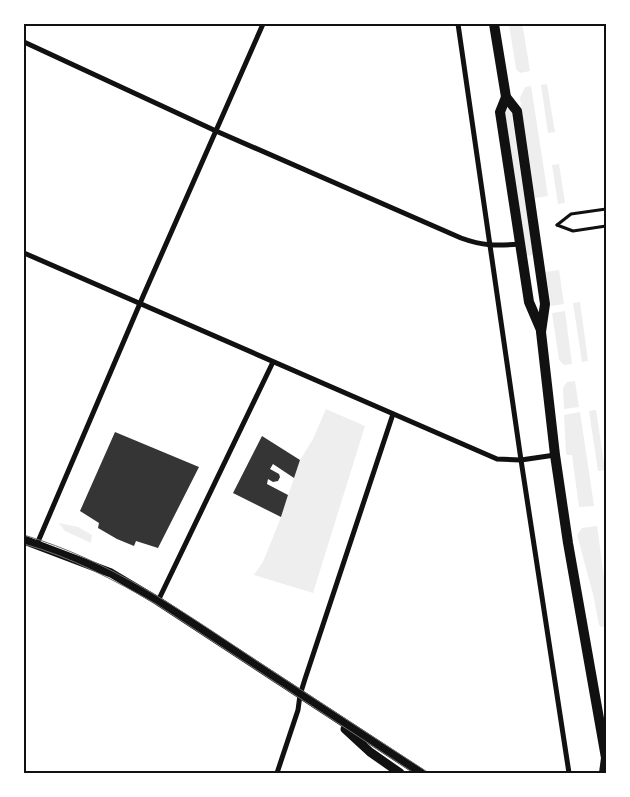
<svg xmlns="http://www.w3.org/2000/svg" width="630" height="797" viewBox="0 0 630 797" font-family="'Sofia Sans Condensed',sans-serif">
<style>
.green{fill:#eee}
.building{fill:#353535}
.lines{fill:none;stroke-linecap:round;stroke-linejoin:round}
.path{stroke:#111;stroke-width:3}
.minor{stroke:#111;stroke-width:5}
.tertiary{stroke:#111;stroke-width:9}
.secondary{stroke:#111;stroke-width:10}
.tram{stroke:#707070;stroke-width:1}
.neatline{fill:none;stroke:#111;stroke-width:2}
</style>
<rect width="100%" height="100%" fill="#fff"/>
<!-- green -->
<g class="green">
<path d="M509,24H521L523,28L530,71L520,73L516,69Z"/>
<path d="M547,84L555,132L548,133L541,85Z"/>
<path d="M531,86L548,196L535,198L520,98L525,87Z"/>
<path d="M507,108L511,110L533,255L526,256L505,111Z"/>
<path d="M559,164L565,203L558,204L552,165Z"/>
<path d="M559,270L564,304L551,306L546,272Z"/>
<path d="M580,302L588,361L582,362L573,303Z"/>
<path d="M565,311L572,364L564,365L559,360L552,313Z"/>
<path d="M575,381L579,407L564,409L563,388L567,382Z"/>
<path d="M326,409L365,426L313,593L254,575L263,562L281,517L300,460L313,439Z"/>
<path d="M596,410L605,470L598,471L589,411Z"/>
<path d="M580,412L594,506L579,507L572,455H567L566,453L564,415Z"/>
<path d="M59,523L78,527L92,535L91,543L65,531Z"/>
<path d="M597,526L606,592V626L601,627L599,625L593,594L577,535L582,528Z"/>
</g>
<!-- building -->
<g class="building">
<path d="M115,432L199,467L158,548L136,541L134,546L117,539L98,528L99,523L80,511Z"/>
<path d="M262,436L300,460L294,478L273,464L270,469L279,474L280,477L278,481L273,482L268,479L267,484L288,495L281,517L233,493Z"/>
</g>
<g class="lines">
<!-- path -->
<g class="path">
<path d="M557,225L571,214L606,209"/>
<path d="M557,225L573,231L606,226"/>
</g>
<!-- minor -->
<g class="minor">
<path d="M458,24L521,460L569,773"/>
<path d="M24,42L216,131L461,238C483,246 496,246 519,244"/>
<path d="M24,253L497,459L521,460L555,455"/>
<path d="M37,544L144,294L263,24"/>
<path d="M158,601L273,362"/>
<path d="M277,773L298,710L300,695L305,679L393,414"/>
</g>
<!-- tertiary -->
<g class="tertiary">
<path d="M24,540L111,573L158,601L421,773"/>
<path d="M345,729L370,752L400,773"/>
</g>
<!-- secondary -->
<g class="secondary">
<path d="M494,24L506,97L517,111L545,304L541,332L555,455L568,543L606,758L604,773"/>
<path d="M506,97L500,112L529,302L541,330"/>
</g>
<!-- tram -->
<g class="tram">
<path d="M24,535C111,561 179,609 254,659C312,697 370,735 429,773"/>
<path d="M24,544C71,557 114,580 156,604L414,773"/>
</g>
</g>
<!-- border -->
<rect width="630" height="797" fill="none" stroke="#ffffff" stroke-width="50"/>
<rect x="25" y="25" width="580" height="747" class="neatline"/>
</svg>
